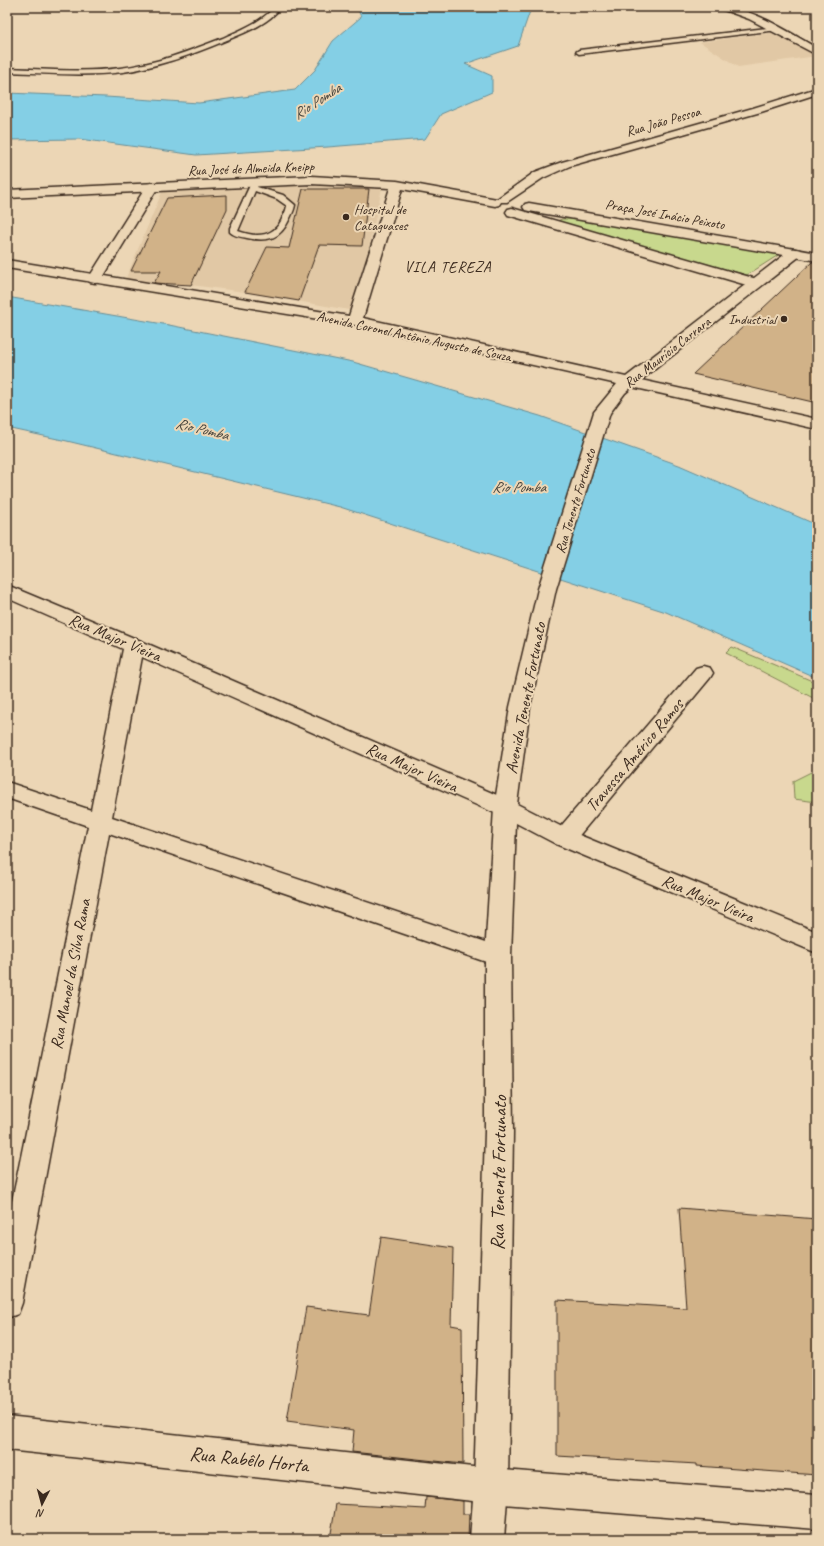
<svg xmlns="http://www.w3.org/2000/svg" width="824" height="1546" viewBox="0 0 824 1546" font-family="Caveat,sans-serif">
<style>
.built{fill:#e1c8a5}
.green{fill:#c8d88d;stroke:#828156}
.water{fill:#84cfe5;stroke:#678d95}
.building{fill:#d1b288;stroke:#3b2a1e}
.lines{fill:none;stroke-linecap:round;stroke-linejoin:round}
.lane-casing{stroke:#3b2a1e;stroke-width:3}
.street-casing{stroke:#3b2a1e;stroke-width:3}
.secondary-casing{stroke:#3b2a1e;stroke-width:3}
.lane{fill:#ecd6b5;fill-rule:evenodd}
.street{fill:#ecd6b5;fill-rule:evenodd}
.secondary{fill:#ecd6b5;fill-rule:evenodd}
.poi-dot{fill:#3b2a1e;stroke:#ecd6b5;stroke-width:1.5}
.labels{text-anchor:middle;stroke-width:4;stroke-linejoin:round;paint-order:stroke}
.far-street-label{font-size:14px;fill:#3b2a1e;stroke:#ecd6b5}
.far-poi-label{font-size:14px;fill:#3b2a1e;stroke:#ecd6b5;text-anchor:start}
.far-water-label{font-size:15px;font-style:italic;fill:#46433c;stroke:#ecd6b5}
.far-neighbourhood-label{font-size:15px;letter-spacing:1px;fill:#3b2a1e;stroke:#ecd6b5}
.street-label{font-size:17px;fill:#3b2a1e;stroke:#ecd6b5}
.near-street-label{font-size:20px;fill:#3b2a1e;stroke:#ecd6b5}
</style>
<rect width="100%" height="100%" fill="#ecd6b5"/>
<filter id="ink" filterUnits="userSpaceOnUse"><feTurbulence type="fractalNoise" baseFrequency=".025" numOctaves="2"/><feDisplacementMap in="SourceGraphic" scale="8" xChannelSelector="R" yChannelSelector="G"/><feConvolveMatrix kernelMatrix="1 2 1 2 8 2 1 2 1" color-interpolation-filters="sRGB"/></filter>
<g filter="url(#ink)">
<!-- built -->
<g class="built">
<path d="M778,32L817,54V56L738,67L700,42Z"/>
<path d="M312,184L382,188L355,311L245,292L191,285L153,284L126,278L162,192Z"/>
</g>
<!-- green -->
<g class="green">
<path d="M562,219H576L780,254L747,275L554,222Z"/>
<path d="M732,647L817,683V700L726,653Z"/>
<path d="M817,769V802L794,799L793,781Z"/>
</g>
<!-- water -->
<g class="water">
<path d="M357,7H534L531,8L518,46L465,64L492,76V92L441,114L425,139L328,147L196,155L79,139L7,140V93L106,97L199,103L295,90L315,70L333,41L361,17Z"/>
<path d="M7,297L169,325L353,362L540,416L679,465L817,525V678L666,612L340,507L67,441L7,428Z"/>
</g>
<!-- building -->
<g class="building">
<path d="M303,189H369L362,246L319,245L299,301L245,292L267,247L289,248Z"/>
<path d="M227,195V209L191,285L154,283L161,271H131L167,198Z"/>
<path d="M812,262H817V403L693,374Z"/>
<path d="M679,1208L817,1219V1475L697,1466V1464L557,1456V1300L686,1308Z"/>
<path d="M381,1237L453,1248L451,1325L462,1327L463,1464L352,1452L354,1430L287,1421L306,1307L369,1315Z"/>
<path d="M426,1497L463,1501V1514H469L468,1539H330L336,1504L425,1509Z"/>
</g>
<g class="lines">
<defs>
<g id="lane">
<path d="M275,7H281C268,24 247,32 227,40C194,54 158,67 123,72C84,77 45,73 7,72V68C45,69 83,73 120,68C155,64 190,51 223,38C241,30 261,22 275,7Z"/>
<path d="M776,27L778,28V30L579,54L576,52L579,50Z"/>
<path d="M252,181H258L259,183L257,187L283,195L295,205C294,211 292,214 289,220C280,239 268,242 247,238C241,237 234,236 230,232V228ZM255,191L277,199L287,206C286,212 283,216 281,221C272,238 254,237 238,231Z"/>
</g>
<g id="street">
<path d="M152,183L156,184L158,187L102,279L100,282L95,283L90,282L88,279L146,187L148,184Z"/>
<path d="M512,208L760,280L762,283L760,286L755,287L750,286L508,215L506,212L508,209Z"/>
<path d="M795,249L817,253V261L790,256L788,253L790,250Z"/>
<path d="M7,585L141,641L513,802L516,808L513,814L505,816L497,814L142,657L112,817L507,949L511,956L507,963L498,966L109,833L22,1303L18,1314L7,1318V1226L88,826L7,798V782L91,810L123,649L7,598Z"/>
<path d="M703,666L710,668L713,673L710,678L572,844L564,846L556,844L552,838L556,832L696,668Z"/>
<path d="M7,1416L491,1469L817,1495V1529L491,1503L7,1450Z"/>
</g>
<g id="secondary">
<path d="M719,7C753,7 788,32 817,48V55L749,19L721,9Z"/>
<path d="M817,88V94L761,112L570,166L543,178L507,202H501L499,205L495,206L402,189L363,318L626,377L784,255L529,211L525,210L523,207L525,204L529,203L795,249L800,250L802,253L800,256L641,380L817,419V429L632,387L625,393L610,413L556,589L530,707L517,804L572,832L817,932V953L556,844L516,823L511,956L513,1132L508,1486L504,1539H470L474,1486L485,1132V956L494,808L510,707L538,589L594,412L617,384L355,325L7,268V260L349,316L390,188L311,184L7,198V190L311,176L397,181L497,199L535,172L562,162L753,108Z"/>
</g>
</defs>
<!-- lane casing -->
<use href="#lane" class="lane-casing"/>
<!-- street casing -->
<use href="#street" class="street-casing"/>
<!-- secondary casing -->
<use href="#secondary" class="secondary-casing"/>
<!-- lane -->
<use href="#lane" class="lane"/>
<!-- street -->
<use href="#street" class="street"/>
<!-- secondary -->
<use href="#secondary" class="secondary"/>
</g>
</g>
<!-- markers -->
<g class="poi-dot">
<circle cx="346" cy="217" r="4"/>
<circle cx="784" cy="319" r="4"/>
</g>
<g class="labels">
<!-- far-street labels -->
<g class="far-street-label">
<text transform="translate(663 121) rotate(-16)" y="5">Rua João Pessoa</text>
<text transform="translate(251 168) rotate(-2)" y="5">Rua José de Almeida Kneipp</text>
<text transform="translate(665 214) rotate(10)" y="5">Praça José Inácio Peixoto</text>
<text transform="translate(414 336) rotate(12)" y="5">Avenida Coronel Antônio Augusto de Souza</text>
<text transform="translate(667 352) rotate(-38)" y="5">Rua Maurício Carrara</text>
<text transform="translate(575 501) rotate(-73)" y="5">Rua Tenente Fortunato</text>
</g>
<!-- far-poi labels -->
<g class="far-poi-label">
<text x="354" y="214">Hospital de<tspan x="354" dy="16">Cataguases</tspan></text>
<text x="776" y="324" text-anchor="end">Industrial</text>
</g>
<!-- far-water labels -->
<g class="far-water-label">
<text transform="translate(317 101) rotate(-33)" y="5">Rio Pomba</text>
<text transform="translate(202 429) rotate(13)" y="5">Rio Pomba</text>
<text x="519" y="492">Rio Pomba</text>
</g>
<!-- far-neighbourhood labels -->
<g class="far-neighbourhood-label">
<text x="448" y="272">VILA TEREZA</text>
</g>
<!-- street labels -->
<g class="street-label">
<text transform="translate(115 637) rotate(23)" y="6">Rua Major Vieira</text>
<text transform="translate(525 698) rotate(-79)" y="6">Avenida Tenente Fortunato</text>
<text transform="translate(634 755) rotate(-50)" y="6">Travessa Américo Ramos</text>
<text transform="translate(412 767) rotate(24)" y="6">Rua Major Vieira</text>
<text transform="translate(708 898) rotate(23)" y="6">Rua Major Vieira</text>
<text transform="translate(70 974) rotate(-79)" y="6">Rua Manoel da Silva Rama</text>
</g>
<!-- near-street labels -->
<g class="near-street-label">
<text transform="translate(498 1173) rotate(-89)" y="7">Rua Tenente Fortunato</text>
<text transform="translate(249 1459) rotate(6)" y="7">Rua Rabêlo Horta</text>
</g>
</g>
<!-- margin -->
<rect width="824" height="1546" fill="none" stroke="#ecd6b5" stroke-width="24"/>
<rect x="12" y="12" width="800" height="1522" fill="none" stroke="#3b2a1e" stroke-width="1.5" filter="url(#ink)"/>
<!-- north arrow -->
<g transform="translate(42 1504) rotate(186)" stroke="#ecd6b5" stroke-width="3" paint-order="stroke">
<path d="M0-3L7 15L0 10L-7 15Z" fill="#3b2a1e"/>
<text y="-6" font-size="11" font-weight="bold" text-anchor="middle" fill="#3b2a1e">N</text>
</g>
</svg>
